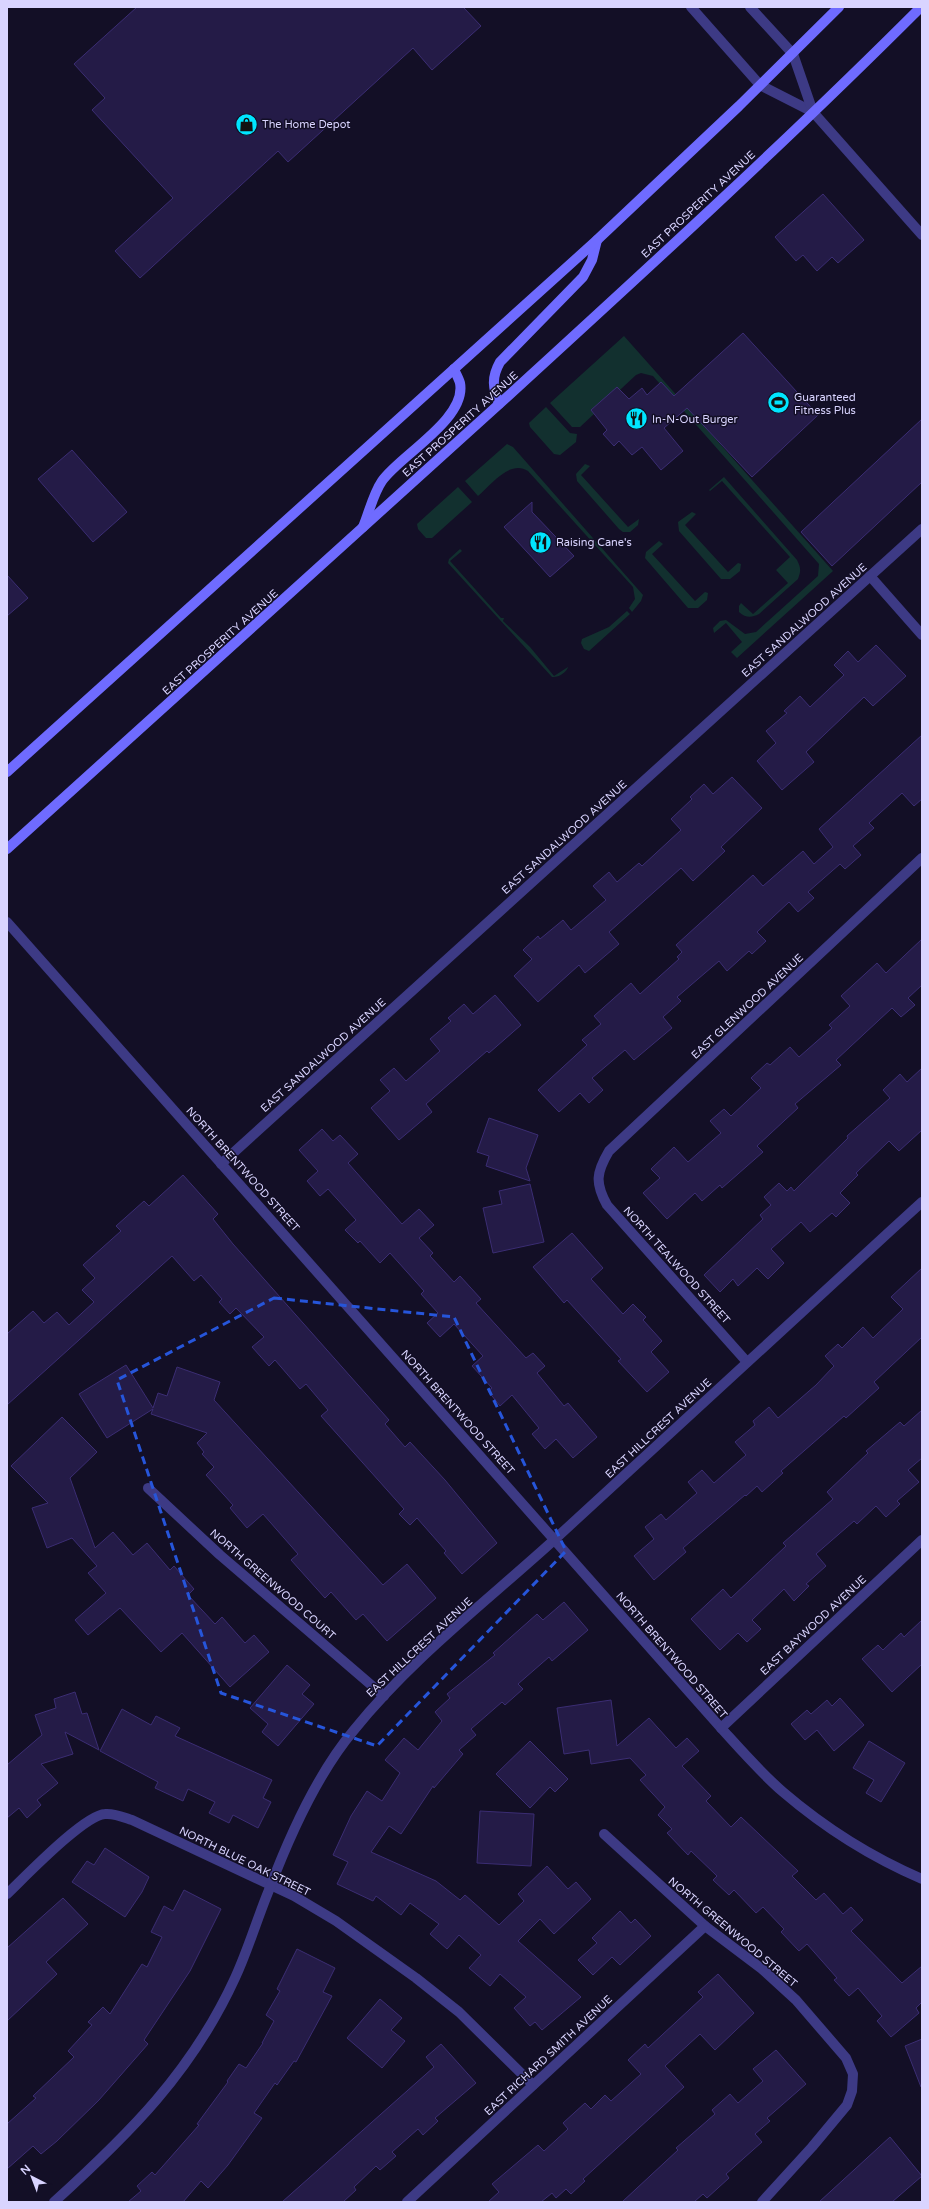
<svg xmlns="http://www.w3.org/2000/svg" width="929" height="2209" viewBox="0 0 929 2209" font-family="'Varela Round',sans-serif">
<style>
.green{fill:#12302f}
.building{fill:#241b47;stroke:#3b2d73}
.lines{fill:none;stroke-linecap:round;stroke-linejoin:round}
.minor{stroke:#3d3a85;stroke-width:10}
.tertiary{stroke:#3d3a85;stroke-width:10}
.secondary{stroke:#6f6bff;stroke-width:10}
.marked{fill:none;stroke:#2655da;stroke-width:3;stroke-dasharray:8 5;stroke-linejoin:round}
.labels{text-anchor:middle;stroke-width:3;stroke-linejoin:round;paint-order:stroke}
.poi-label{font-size:11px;fill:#d9d4ff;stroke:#130f26;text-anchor:start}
.street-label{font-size:11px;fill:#d9d4ff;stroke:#130f26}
</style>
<rect width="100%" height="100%" fill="#130f26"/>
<!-- green -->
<g class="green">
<path d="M624,336L833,571L737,658L731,652L742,642L726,623L714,633L713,628L720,621L726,620L745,634L756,632L818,576L819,564L653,376L641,373L636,375L580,427H572L550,403Z"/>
<path d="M546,407L570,433L577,434L576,442L560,455L554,454L530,427L529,423Z"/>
<path d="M507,444L513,447L643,595L641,601L632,612L629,608L635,599L633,587L528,471C510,459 491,485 478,496L465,481Z"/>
<path d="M585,464L590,466L581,475L628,527L639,519L638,525L630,532H623L619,529L577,481L576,474Z"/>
<path d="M724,477L797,560C801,568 801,571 798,579L759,614C751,618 746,618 739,612V606L741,603L753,614L788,583L776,570L790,557L722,481L710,491L709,490Z"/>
<path d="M458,487L472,502L432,538H426L418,529L417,524Z"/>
<path d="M692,512L696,514L685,525L728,572L738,563L741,564L740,571L730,579H721L679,531L678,522Z"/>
<path d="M659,541L663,544L652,554L695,601L705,592L708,593L707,600L698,608H688L645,558L646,552Z"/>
<path d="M460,549L462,551L450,561L501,618H504L503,621L530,647L554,676L568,667C567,672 558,678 552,677L448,563L449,559Z"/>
<path d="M627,611L630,614L589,651L584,649L581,643L582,639L609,627Z"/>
</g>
<!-- building -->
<g class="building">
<path d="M137,7H463L481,26L432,70L413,48L288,162L278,151L140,278L115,251L173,198L92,110L105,98L74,64Z"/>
<path d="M823,194L864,240L838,263L832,257L817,271L803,255L796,261L775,237Z"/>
<path d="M743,333L818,415L752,477L687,408L664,428L683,451L661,470L642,447L632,455L619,441L614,446L603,434L607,430L591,410L617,387L629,399L642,388L647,395L661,382L674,396Z"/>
<path d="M922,419V482L832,566L801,532Z"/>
<path d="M72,450L127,512L93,542L38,479Z"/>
<path d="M532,502V512L574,556L550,577L504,527Z"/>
<path d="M7,575L28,598L7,616Z"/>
<path d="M876,645L906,676L873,706L864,697L806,752L814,762L782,790L757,761L776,743L766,731L787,713L784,711L800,696L810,707L844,675L834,665L848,651L858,662Z"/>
<path d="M922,735V799L914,806L902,793L869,823L874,828L853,846L861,855L845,869L840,864L808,892L814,898L798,912L789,902L757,932L766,941L752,954L749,951L727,971L719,961L677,997L681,1001L663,1017L672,1028L634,1060L625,1050L592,1078L603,1090L589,1103L580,1093L559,1112L538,1090L587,1045L582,1040L601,1024L594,1016L631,983L640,994L679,959L677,957L682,952L676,945L753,875L763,886L803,851L814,864L833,847L819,829Z"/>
<path d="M732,777L762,808L721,847L725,851L693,881L681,868L609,932L619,944L585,973L579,965L538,1002L514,976L532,959L523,950L538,936L540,939L563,920L571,930L606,900L593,886L609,872L617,882L639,863L642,866L681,830L671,819L692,799L690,797L704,784L713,794Z"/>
<path d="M922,939V985L908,998L915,1005L901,1017L892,1008L836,1060L841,1065L795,1104L798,1108L757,1146L763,1152L722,1188L720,1185L702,1201L695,1193L667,1219L643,1193L660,1178L651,1169L674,1147L688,1162L721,1133L710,1121L724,1109L731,1116L761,1088L751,1078L767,1063L770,1065L790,1047L799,1057L832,1028L829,1025L850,1006L841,996L877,963L886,973Z"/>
<path d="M495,995L521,1025L489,1053L487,1051L426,1104L432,1112L399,1140L371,1108L390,1091L380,1080L394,1068L406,1081L440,1051L430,1039L451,1021L448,1018L464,1004L473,1014Z"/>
<path d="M922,1068V1130L899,1151L889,1141L856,1173L858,1175L840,1193L850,1203L836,1217L832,1213L810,1232L801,1222L771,1249L784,1263L768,1279L757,1268L738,1286L733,1279L720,1292L704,1275L763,1219L760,1215L771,1205L764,1197L779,1183L787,1191L791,1187L794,1191L848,1138L847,1136L890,1098L883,1090L900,1074L907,1082Z"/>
<path d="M489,1118L538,1135L526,1168L530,1181L486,1166L489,1156L477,1152Z"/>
<path d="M322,1129L333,1141L340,1135L358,1154L348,1163L402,1224L419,1209L434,1225L419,1238L433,1253L430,1256L454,1282L460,1276L481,1299L476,1303L526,1358L533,1353L545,1366L537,1373L564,1406L568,1403L597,1437L573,1458L556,1439L545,1449L532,1434L539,1428L512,1395L500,1406L488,1391L492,1388L472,1366L483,1356L454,1324L440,1337L427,1323L438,1313L421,1294L424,1291L390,1253L380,1263L360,1241L358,1243L345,1230L356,1220L328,1189L320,1196L307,1181L318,1171L299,1150Z"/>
<path d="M183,1175L218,1214L213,1219L233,1244L389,1420L385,1424L405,1447L410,1442L445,1480L497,1543L462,1574L444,1553L446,1551L417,1518L410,1525L399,1514L404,1509L321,1416L328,1410L306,1384L300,1389L275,1360L269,1366L252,1347L264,1337L236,1308L230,1314L219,1302L222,1299L201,1275L194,1281L172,1256L7,1405V1334L33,1311L44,1323L57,1312L69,1325L94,1302L82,1290L95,1278L83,1265L121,1231L116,1226L144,1201L149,1206Z"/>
<path d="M530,1184L544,1242L493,1253L483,1208L502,1204L499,1191Z"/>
<path d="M572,1233L603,1268L591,1279L623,1314L633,1304L646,1317L643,1320L662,1341L651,1352L669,1372L647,1392L618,1361L621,1359L567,1300L564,1303L533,1267Z"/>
<path d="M922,1268V1337L874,1382L879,1388L846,1418L844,1416L781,1471L783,1473L762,1492L757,1486L746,1496L745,1495L683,1548L686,1552L654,1580L634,1556L654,1539L645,1527L661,1514L666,1520L697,1493L688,1482L702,1470L714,1483L746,1455L735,1442L755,1425L753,1421L769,1407L778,1418L816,1385L834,1366L825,1356L838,1344L842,1348L863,1327L873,1338L903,1309L891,1297Z"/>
<path d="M126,1365L153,1408L158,1393L167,1396L177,1367L220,1382L214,1400L383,1585L407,1564L436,1598L387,1641L363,1614L356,1620L331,1592L325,1598L291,1560L298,1554L263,1514L247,1528L230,1508L233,1505L206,1475L214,1467L202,1454L204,1452L197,1443L207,1433L151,1414L153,1409L107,1438L79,1394Z"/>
<path d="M922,1410V1458L908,1470L919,1482L897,1501L900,1504L886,1517L876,1506L857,1524L854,1521L816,1554L826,1566L806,1584L809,1586L794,1601L784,1589L752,1620L761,1629L747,1642L738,1633L720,1650L691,1619L723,1589L731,1598L786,1546L783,1543L833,1499L827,1492L868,1453L866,1451L900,1422L904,1426Z"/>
<path d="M62,1417L97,1452L70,1478L95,1548L113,1532L133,1555L147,1543L170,1570L174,1566L194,1589L188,1595L215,1624L222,1617L245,1643L254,1635L269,1652L230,1687L182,1633L161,1652L120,1608L88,1635L75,1620L106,1593L88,1573L97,1566L72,1538L47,1548L32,1508L48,1503L11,1466Z"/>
<path d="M564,1602L588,1630L552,1661L549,1657L518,1684L523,1689L505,1705L502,1702L471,1729L476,1735L459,1750L463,1754L434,1788L433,1786L401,1834L389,1826L371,1852L436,1881L460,1900L465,1895L499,1925L524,1901L518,1894L547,1866L568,1889L576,1882L591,1899L554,1934L540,1919L518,1941L581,1997L542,2030L535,2022L530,2026L514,2008L526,1997L500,1974L490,1986L469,1968L481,1955L459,1935L447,1949L430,1934L439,1924L410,1903L401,1915L376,1896L373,1901L337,1884L348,1862L333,1855L351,1816L367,1791L382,1801L400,1773L385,1760L404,1738L418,1750L442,1721L435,1712L450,1698L447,1694L495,1655L493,1653L537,1614L543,1620Z"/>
<path d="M922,1620V1664L892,1692L862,1659L878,1645L883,1650L901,1633L904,1637Z"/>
<path d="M287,1665L310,1685L302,1694L314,1704L278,1746L262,1732L268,1724L250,1708Z"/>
<path d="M75,1692L82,1714L87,1713L99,1750L65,1732L73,1754L41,1764L58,1783L37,1800L41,1805L27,1818L19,1808L7,1818V1765L42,1735L35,1715L56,1708L54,1699Z"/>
<path d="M840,1698L864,1725L834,1751L817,1730L805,1740L791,1724L807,1710L811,1714L827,1700L832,1706Z"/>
<path d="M611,1700L617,1746L649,1718L676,1748L687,1738L699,1751L682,1766L711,1796L706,1801L731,1827L741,1817L798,1871L792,1876L816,1900L824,1893L843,1914L851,1907L863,1920L851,1931L902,1983L922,1966V2002L916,2008L919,2013L891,2037L877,2021L882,2016L858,1988L849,1996L834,1980L837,1978L807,1944L799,1951L781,1932L784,1929L763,1907L756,1913L734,1890L729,1895L713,1880L717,1876L691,1851L688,1855L667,1833L672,1829L658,1815L665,1807L640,1780L646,1775L630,1758L591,1764L589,1750L564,1754L557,1708Z"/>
<path d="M122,1709L151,1725L156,1716L180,1728L175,1736L272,1780L263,1798L271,1802L258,1828L233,1815L229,1823L209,1813L215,1802L188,1789L183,1801L155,1788L158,1782L100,1751Z"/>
<path d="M530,1741L568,1779L555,1792L550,1787L530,1808L496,1774Z"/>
<path d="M869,1741L905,1763L881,1802L866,1793L874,1780L853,1768Z"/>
<path d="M480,1811L534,1814L531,1866L477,1863Z"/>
<path d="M105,1848L149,1877L142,1892L125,1917L72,1882L87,1861L94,1865Z"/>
<path d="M184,1890L221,1909L190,1971L144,2040L148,2044L99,2100L57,2141L41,2154L33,2146L7,2169V2124L36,2098L33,2096L74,2057L68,2051L92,2025L88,2022L103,2007L110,2014L142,1964L147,1967L162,1937L151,1932L164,1906L173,1911Z"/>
<path d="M63,1898L88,1924L46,1962L57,1974L7,2021V1948Z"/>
<path d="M620,1911L631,1923L635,1919L651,1936L620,1965L612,1957L593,1975L578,1960L597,1943L592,1938Z"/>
<path d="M297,1949L335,1968L323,1992L332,1996L296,2062L294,2061L277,2085L275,2083L254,2113L262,2118L228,2165L208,2188L201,2181L183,2202H128L141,2191L137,2186L152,2172L155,2175L199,2125L197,2124L228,2082L227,2081L239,2064L246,2068L263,2043H262L274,2021L266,2015L280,1991L277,1989Z"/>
<path d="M718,1974L754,2013L715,2050L700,2034L665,2066L684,2087L583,2179L585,2181L571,2194L566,2189L556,2198L552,2193L541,2202H488L499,2192L492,2184L538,2145L544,2151L568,2129L563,2123L585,2103L591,2109L605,2095L611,2101L641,2074L628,2060L645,2044L648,2048L703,1997L698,1992Z"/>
<path d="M380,1999L402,2018L391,2030L405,2041L382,2068L347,2038Z"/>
<path d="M922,2039V2087H921L905,2046Z"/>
<path d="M441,2044L476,2083L435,2118L438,2121L423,2135L418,2129L392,2152L396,2156L380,2170L376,2166L354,2187L356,2190L343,2202H282L434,2067L426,2057Z"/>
<path d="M776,2050L806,2084L767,2118L770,2121L755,2134L762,2142L726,2174L729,2178L707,2198L703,2194L694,2202H622L678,2150L676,2148L715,2114L712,2110L730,2094L738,2103L763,2081L753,2069Z"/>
<path d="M890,2137L922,2176L892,2202H819Z"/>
</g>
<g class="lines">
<!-- minor -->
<g class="minor">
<path d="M870,576L922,635"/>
<path d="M7,922L721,1728C741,1750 761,1773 783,1792C825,1828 871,1857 922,1879"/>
<path d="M221,1164L922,529"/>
<path d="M747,1362L607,1205C595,1183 596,1173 609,1151L922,858"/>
<path d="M148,1488L220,1555L384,1696"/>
<path d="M721,1728L922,1540"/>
<path d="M604,1834L705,1926L762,1969L796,2000L846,2058L853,2074L852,2091L847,2105L812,2147L762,2202"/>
<path d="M7,1894C24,1878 84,1815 105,1814C114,1813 123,1817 132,1820L294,1896L336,1921L416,1978L459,2012L533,2085"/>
<path d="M54,2202C129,2134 192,2072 235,1978C248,1950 257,1919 269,1890C289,1837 317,1774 354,1730C412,1658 487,1601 554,1540C677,1427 799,1314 922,1202"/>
<path d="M407,2202L705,1926"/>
</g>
<!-- tertiary -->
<g class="tertiary">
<path d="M691,7L760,85L813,112L922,235"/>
<path d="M750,7L793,54L813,112"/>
</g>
<!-- secondary -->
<g class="secondary">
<path d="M499,404C493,388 491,378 500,362L583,277L592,260L597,240"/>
<path d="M363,527C369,513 373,494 382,481C399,456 467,419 460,383C459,379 456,374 454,369"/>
<path d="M7,772L597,240L739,106L839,7"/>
<path d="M7,849C174,699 341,549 507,397C647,269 787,141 921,7"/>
</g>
</g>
<!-- marked area -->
<path class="marked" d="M274,1298L454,1317L566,1551L377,1746L221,1693L117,1380Z"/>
<!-- icons -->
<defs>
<symbol id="shop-disc" viewBox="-11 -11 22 22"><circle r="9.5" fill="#00e5ff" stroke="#130f26"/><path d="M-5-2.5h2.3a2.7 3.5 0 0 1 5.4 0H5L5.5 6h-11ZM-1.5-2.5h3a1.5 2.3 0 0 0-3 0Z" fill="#111"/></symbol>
<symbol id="stadium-disc" viewBox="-11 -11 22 22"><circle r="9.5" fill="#00e5ff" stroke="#130f26"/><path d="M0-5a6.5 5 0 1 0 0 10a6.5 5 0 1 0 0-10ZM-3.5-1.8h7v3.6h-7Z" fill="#111"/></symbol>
<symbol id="restaurant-disc" viewBox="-11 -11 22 22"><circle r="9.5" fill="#00e5ff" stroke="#130f26"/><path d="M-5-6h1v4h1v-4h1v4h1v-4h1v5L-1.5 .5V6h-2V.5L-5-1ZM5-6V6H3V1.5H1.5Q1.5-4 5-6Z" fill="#111"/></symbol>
</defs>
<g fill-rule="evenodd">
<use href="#shop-disc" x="234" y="112" width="25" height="25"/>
<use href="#stadium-disc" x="766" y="390" width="25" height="25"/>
<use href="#restaurant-disc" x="624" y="406" width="25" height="25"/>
<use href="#restaurant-disc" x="528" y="530" width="25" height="25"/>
</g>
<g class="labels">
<!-- poi labels -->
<g class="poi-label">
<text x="262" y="128">The Home Depot</text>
<text x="794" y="401">Guaranteed<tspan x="794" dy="13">Fitness Plus</tspan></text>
<text x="652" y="423">In-N-Out Burger</text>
<text x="556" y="546">Raising Cane's</text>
</g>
<!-- street labels -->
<g class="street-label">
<text transform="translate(698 204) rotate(-43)" y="4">EAST PROSPERITY AVENUE</text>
<text transform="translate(460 424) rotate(-42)" y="4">EAST PROSPERITY AVENUE</text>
<text transform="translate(804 620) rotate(-42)" y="4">EAST SANDALWOOD AVENUE</text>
<text transform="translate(220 642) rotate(-42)" y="4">EAST PROSPERITY AVENUE</text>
<text transform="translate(564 837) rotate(-42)" y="4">EAST SANDALWOOD AVENUE</text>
<text transform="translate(747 1006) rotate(-43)" y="4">EAST GLENWOOD AVENUE</text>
<text transform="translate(323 1055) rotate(-42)" y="4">EAST SANDALWOOD AVENUE</text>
<text transform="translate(243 1169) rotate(48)" y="4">NORTH BRENTWOOD STREET</text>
<text transform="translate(677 1265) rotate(48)" y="4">NORTH TEALWOOD STREET</text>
<text transform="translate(458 1412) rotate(48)" y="4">NORTH BRENTWOOD STREET</text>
<text transform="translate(658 1428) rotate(-43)" y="4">EAST HILLCREST AVENUE</text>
<text transform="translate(273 1584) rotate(41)" y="4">NORTH GREENWOOD COURT</text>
<text transform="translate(813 1625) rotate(-43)" y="4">EAST BAYWOOD AVENUE</text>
<text transform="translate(419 1647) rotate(-43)" y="4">EAST HILLCREST AVENUE</text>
<text transform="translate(672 1655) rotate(49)" y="4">NORTH BRENTWOOD STREET</text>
<text transform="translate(245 1861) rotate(26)" y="4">NORTH BLUE OAK STREET</text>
<text transform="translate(733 1932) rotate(40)" y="4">NORTH GREENWOOD STREET</text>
<text transform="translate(548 2055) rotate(-43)" y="4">EAST RICHARD SMITH AVENUE</text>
</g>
</g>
<!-- border -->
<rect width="929" height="2209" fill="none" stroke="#d9d4ff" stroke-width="16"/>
<!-- north arrow -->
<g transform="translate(32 2177) rotate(318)" stroke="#130f26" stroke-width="3" paint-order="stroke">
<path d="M0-3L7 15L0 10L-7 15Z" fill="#d9d4ff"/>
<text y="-6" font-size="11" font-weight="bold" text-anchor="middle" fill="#d9d4ff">N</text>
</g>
</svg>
